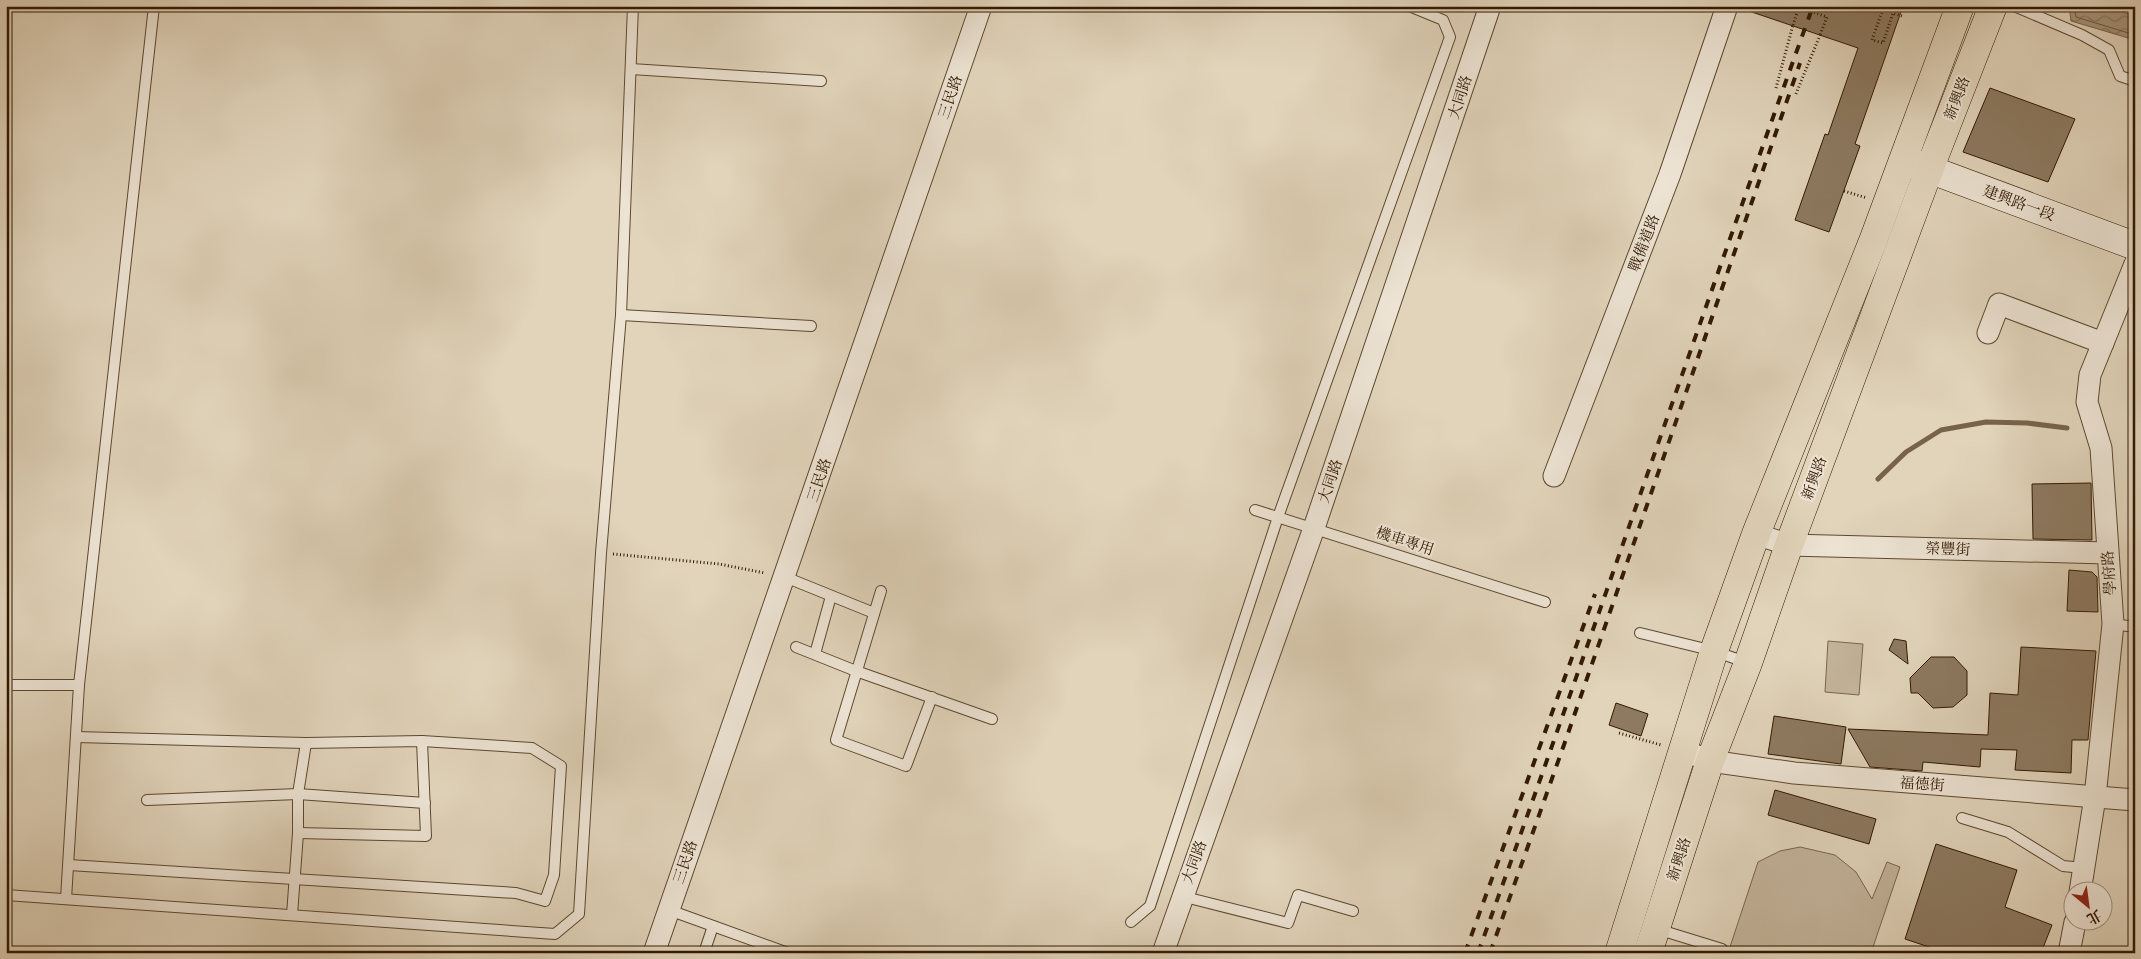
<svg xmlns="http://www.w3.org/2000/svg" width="2141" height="959" viewBox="0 0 2141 959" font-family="Vollkorn,'Noto Serif TC',serif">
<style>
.green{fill:#c3b49b;stroke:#7a664e}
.water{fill:url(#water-waves);stroke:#78634a}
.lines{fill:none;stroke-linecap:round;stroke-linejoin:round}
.shore{stroke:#6c563e;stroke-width:1}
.stream{stroke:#78634a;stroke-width:5}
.building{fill:#8d7a61;stroke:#321900}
.lane-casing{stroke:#5e482f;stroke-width:12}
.street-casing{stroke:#5e482f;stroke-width:23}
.secondary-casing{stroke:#321900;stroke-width:29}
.primary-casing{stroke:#321900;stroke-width:29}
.path{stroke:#321900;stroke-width:3;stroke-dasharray:1 2.5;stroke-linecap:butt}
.lane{stroke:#ece3d3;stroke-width:10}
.street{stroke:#ece3d3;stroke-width:21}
.secondary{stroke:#ece3d3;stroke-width:28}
.primary{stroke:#e1d4bb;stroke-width:28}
.rail{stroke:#321900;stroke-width:4;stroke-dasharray:9 9;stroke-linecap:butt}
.path-bridge{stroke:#321900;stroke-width:3;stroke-dasharray:1 2.5;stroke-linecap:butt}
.labels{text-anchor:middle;stroke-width:4;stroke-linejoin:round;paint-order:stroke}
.street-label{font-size:15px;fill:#321900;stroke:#ece3d3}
</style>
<defs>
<pattern id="water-waves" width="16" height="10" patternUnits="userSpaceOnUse" patternTransform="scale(1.25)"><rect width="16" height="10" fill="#a6947b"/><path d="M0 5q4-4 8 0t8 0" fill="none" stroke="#887862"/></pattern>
</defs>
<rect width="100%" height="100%" fill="#e1d4bb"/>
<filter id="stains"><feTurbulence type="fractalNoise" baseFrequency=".004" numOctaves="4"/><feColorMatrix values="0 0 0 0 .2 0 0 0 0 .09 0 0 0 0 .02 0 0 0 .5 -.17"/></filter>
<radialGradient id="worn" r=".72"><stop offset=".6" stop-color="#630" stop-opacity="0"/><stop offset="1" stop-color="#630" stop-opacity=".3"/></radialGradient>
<!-- green -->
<g class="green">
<path d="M1828,641L1863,644L1859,695L1825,692Z"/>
<path d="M1800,847L1835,855L1856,872L1872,899L1887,862L1900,867L1871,953H1728L1758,862L1780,851Z"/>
</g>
<!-- water -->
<path class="water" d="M2069,6H2102L2135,16V40L2071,21Z"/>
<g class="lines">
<!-- shore -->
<path class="shore" d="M2074,6L2076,17L2135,35"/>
<!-- stream -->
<path class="stream" d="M1878,479L1906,452L1941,430L1986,422L2027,423L2067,428"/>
</g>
<!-- building -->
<g class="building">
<path d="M1744,6H1903L1855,144L1860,146L1829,232L1795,220L1825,134L1828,135L1858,48L1743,9Z"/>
<path d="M1990,88L2075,119L2048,182L1963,152Z"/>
<path d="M2091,483L2092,540L2033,539L2032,484Z"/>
<path d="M2069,570L2092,572L2097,577L2098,612L2067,611Z"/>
<path d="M1894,639L1906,641L1908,664L1889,650Z"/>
<path d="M2021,647L2096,651L2088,740H2072L2071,773L2015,770L2017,750L1981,749L1980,767L1923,762L1922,771L1870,767L1848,729L1988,735L1990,693L2018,695Z"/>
<path d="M1931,657H1954L1967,671V695L1953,707L1933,708L1918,693H1911L1910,678Z"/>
<path d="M1616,703L1648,714L1641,736L1609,725Z"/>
<path d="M1774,716L1846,727L1841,764L1768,754Z"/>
<path d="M1775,790L1876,819L1869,844L1768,815Z"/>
<path d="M1936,844L2017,870L2005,907L2052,925L2041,953H1947L1905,939Z"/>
</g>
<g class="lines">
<defs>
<g id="lane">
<path d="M2014,6L2082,35L2109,50L2120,76L2135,81"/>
<path d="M631,69L821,81"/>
<path d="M621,315L811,326"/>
<path d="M1255,510L1545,602"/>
<path d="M785,577L874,613"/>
<path d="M881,591L836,740L906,766L932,697"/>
<path d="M2113,624L2135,627"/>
<path d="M1640,633L1714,651L1748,663"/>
<path d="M796,647L856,671L992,719"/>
<path d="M815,654L831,596"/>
<path d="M6,685H79"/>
<path d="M147,800L298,794L425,803"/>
<path d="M1962,818L2008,832L2063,866L2083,868"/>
<path d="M298,833L426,836L422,741"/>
<path d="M69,865L516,893L545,901L554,875L561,766L532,748L422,741L306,743L76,737"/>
<path d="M6,895L555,934L579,914L601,553L621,315L633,6"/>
<path d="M1181,896L1288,923L1298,895L1353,911"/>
<path d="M66,899L79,685L154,6"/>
<path d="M669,910L788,953"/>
<path d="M292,915L298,833V794L306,743"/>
<path d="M1131,922L1150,906L1278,517L1450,37L1443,20L1409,6"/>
<path d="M1657,929L1722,949"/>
<path d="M704,953L713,926"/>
</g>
<g id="street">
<path d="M1988,333L1999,304L2103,343"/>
<path d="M1554,476L1670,174L1727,6"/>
<path d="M1756,534L1789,545L2107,553"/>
<path d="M1695,755L1710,761L1794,773L2135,800"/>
<path d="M2080,892L2095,797L2113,624L2101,448L2087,402L2090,375L2135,264"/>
<path d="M654,953L981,6"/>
<path d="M1163,953L1314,528L1490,6"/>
<path d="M2069,953L2075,922"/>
</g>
<path id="secondary" d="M1907,161L2135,246"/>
<g id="primary">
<path d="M1619,953L1714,651L1756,534L1873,241L1960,6"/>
<path d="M1648,953L1710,761L1748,663L1789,545L1929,170L1993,6"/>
</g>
</defs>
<!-- lane casing -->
<use href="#lane" class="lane-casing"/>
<!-- street casing -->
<use href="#street" class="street-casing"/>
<!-- secondary casing -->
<use href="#secondary" class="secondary-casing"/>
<!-- primary casing -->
<use href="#primary" class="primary-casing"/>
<!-- path -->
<g class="path">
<path d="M1884,6L1872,40L1883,43L1893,13L1902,16"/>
<path d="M1815,12L1817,6"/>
<path d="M1776,88L1793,25"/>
<path d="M1796,94L1820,35"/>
<path d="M1844,191L1867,198"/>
<path d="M613,554L719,564L765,573"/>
<path d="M1619,733L1661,745"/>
</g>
<!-- lane -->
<use href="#lane" class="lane"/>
<!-- street -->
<use href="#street" class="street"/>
<!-- secondary -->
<use href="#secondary" class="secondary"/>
<!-- primary -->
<use href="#primary" class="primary"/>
<!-- rail -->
<g class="rail">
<path d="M1465,953L1595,594"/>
<path d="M1478,953C1592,638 1699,321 1813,6"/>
<path d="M1490,953L1565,742L1800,63"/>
</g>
<!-- path-bridge -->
<path class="path-bridge" d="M1793,25L1799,7L1827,17L1820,35"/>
</g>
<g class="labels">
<!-- street labels -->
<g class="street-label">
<text transform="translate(950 97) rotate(-71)" y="5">三民路</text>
<text transform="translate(1460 97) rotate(-72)" y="5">大同路</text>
<text transform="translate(1957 98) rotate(-69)" y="5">新興路</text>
<text transform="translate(2019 203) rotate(20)" y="5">建興路一段</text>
<text transform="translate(1644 243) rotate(-69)" y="5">戰備道路</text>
<text transform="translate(1814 478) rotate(-70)" y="5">新興路</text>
<text transform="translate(819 480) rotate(-71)" y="5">三民路</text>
<text transform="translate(1330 481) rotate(-71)" y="5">大同路</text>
<text transform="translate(1405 541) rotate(18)" y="5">機車專用</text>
<text transform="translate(1948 549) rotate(2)" y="5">榮豐街</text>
<text transform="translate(2109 573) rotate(-94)" y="5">學府路</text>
<text transform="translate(1922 784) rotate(4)" y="5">福德街</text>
<text transform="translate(1679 859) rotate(-72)" y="5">新興路</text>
<text transform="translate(685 862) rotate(-71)" y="5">三民路</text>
<text transform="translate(1194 862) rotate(-70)" y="5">大同路</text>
</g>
</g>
<!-- margin -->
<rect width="2141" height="959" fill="none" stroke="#e1d4bb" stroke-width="25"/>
<rect x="8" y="8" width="2126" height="944" fill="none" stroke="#321900" stroke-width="2.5"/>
<rect x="12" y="12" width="2116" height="934" fill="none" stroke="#321900"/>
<!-- north arrow -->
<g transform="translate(2088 906) rotate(151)"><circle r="24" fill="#ece3d3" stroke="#a2927f"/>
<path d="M0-4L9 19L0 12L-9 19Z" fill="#8f2418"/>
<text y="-8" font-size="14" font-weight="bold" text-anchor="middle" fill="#321900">北</text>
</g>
<rect width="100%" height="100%" filter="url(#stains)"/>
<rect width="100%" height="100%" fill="url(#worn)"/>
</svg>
